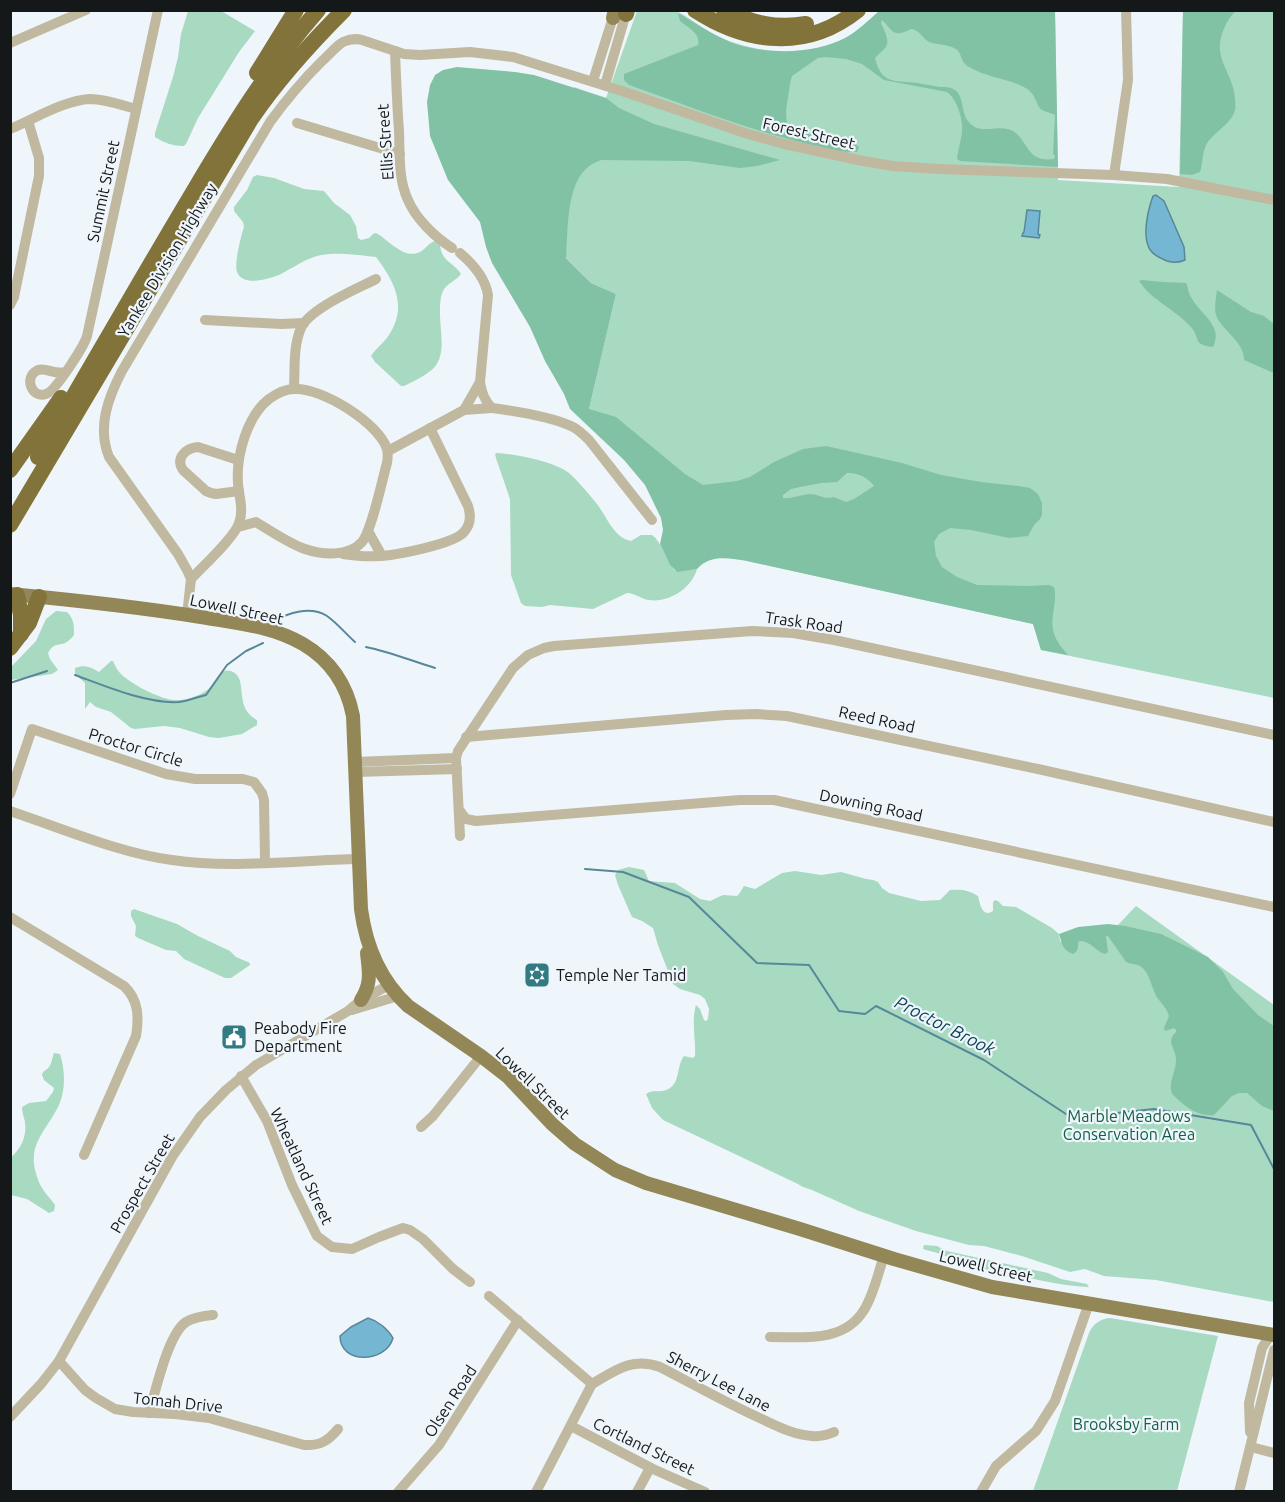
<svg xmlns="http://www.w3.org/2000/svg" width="1285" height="1502" viewBox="0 0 1285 1502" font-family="Ubuntu,sans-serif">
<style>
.green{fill:#a8d9c1}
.forest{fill:#82c2a4;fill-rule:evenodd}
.water{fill:#75b6d2;stroke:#58879a;stroke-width:1.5}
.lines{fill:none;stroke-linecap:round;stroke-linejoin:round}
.stream{stroke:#58879a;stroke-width:2}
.minor{stroke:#c0b9a0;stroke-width:10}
.major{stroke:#938657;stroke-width:14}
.highway{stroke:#82733b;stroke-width:16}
.labels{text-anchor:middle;stroke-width:4.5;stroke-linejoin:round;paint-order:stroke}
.street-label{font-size:16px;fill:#151819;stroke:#eff6fb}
.poi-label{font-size:16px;fill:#151819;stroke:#eff6fb;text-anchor:start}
.park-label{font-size:16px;fill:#126044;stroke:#eff6fb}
.water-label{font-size:18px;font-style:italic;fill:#0c4559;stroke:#eff6fb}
</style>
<rect width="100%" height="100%" fill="#eff6fb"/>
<!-- green -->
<g class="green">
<path d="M188,11H221L255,31L239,52L198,118L186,144L184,146C173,146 164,143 155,137V133L173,77L178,57L181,34Z"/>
<path d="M637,11C648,11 662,8 674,11C683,12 703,29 713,34C753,54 806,59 847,37C859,30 869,20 879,11H1055L1058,180L1179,187L1183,11H1274V698L1041,650L1033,624L747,561L589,409L616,294L591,283L531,222L574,87L606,98Z"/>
<path d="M257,175L274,178L304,189L324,191L334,203L350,215L356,226L358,238L361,240L369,238L373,234L376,233C389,240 404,260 420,252C426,249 428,243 435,241L440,245C442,263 454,262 461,274C456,281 447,283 443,291C440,297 440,306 440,314C440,334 448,359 429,372C421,378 412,382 404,386H401L375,362L371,356C376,348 384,343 389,335C408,306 394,281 376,257C358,255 339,252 321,255C306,258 293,268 279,275C268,279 243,287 237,272C234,263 241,236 244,227L243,222L234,211V207L247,190L253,177Z"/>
<path d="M497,453C515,454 555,462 569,473C579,482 589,494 597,504C607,517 614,538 631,541L641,535H652C662,542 665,560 675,571L697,569C692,588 669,603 649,600C641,599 635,593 627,593L593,609L550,605L542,607L525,606L521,603L511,575L510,499L496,458L495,454Z"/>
<path d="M56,611L67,612C74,619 74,625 74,635C72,637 70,640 67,642C58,647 55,641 48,653L50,659L58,670L52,674L11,680V667L36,641L46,619Z"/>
<path d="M111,661H113C115,665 117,670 120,673C129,683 155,696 168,699C175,701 184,700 191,698C197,696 203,693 207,690C215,684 219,667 231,671C250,678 232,707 257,720V725L242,734L219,738L209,737L180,728L164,726L135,729L131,728L111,712L96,707L90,702L85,709V683L75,674V668C85,664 91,667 99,672Z"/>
<path d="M629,867L644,870L649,881L675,883L700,899L710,901L723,895L737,896L739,894L744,886L755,889L782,873L795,871L821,875L841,872L866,879L873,880L878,882L882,888L889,893L921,901L940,900L950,890C961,889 969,890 978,896C980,904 982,918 993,911V902L995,900L998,901L1003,906L1016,907L1052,928L1059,934L1060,941L1078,948L1079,940C1087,940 1090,945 1096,948L1136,906L1274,1005V1302L1156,1280L1104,1276L1085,1269L1070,1272L1022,1256L984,1246L969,1245L916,1231L859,1211L812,1190L803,1187L796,1183L663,1120L652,1108L646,1094C653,1089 658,1093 666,1090C681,1085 676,1066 684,1056L693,1058L695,1056C696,1039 691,1022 696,1005L700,1009L704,1020L706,1021L708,1019L709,1009L705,999L700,995L680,989L673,984L658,945L653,928L642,921L632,917L618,885L615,875L618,870Z"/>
<path d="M134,909L177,924L198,936L230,951L236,957L250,963V965L231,978H225L184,959L176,951L166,950L138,938L135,936L136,926L131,916V911Z"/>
<path d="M54,1053L60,1054C65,1069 66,1090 59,1105C45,1134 24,1145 39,1182C42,1190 50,1198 55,1205L54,1211L49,1213L27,1199L11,1195L10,1158C21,1149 27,1137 25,1122C24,1117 22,1113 22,1107L29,1103L46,1101L53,1092L54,1088L44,1080L42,1075C43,1070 46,1071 49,1067C52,1063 52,1058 54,1053Z"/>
<path d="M924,1245L937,1246L947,1251L1048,1273L1061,1279L1087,1284L1089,1287C1064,1286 1044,1281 1020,1276C1007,1273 992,1272 979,1268C961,1263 945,1254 926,1250L923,1249Z"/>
<path d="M1110,1318L1218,1336L1177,1491H1033L1089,1333C1093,1324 1100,1319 1110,1318Z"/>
</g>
<!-- forest -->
<g class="forest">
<path d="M879,11H1055L1058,167L960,161L957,159C958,148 963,136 962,125C961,114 956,98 947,92L884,80L862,64L846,59L825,57L818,58L792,76L790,84L786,110L787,128L792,131L851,141L859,147L857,152C838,153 821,147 803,143C743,128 686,105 629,85L624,80V74L698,45C701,33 688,28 680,21L678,13C695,23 712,34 730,42C765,55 814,55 847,37C859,30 869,20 879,11ZM882,20C894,32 893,38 911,29C920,30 922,38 929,42C938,45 948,44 956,49C963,54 959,61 969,67C986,77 1005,78 1022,86C1028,89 1033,93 1035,99C1037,101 1037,105 1039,107C1042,112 1050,112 1055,115L1053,154L1055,156L1054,159C1025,163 1029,139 1011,130C997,124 979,136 968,121C961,113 964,93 953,89C950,87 944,87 940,87C932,86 925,84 917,83C894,80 882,85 875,58C878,54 883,51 886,47C890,40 884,30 881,23Z"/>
<path d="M1183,11H1236C1229,17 1225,25 1222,34C1213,60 1235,76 1235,100C1235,103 1236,107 1235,110C1231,125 1213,132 1206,145C1202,154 1203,163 1200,172L1192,175L1180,174Z"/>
<path d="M457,67L515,72L534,75L606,98L619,108L654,124L780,160L757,166L740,168L689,161L601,160C597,162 591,164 588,167C566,184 568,232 566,258L591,283L616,294L589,409L616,417L685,474L703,485L737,481L750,477L774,462L803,449L826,446L902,463L941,475L981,482L1019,486L1030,488L1038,494L1042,503V515L1040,519L1034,525L1028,536L1009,538L971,530L950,528L939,534L934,542L936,556L942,567L957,577L977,585L1028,586L1049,585L1054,587C1058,601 1050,616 1053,630C1055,640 1062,648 1068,655L1041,650L1033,624L747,561C729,558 710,554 697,569L677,572L670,565L660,544L663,530L661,518L645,485L624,460L570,409L564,394L545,361L530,327L492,263L486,247L480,222L448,180L430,136L427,102L430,85L435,75L443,70ZM847,473C857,472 869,478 874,486L854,499L846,502L834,497C823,500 820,494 809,494C800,495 791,499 783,498V495L791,489L800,487L821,483L837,482Z"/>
<path d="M1142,280L1163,282L1186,283C1188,287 1188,292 1191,297C1200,314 1224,326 1213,347C1192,345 1201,338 1191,327C1175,309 1152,301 1139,281Z"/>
<path d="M1217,290L1251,312L1264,316L1274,324V373L1244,360C1245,342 1222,331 1216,315C1214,307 1216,298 1217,290Z"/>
<path d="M1108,924L1125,926L1161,934L1208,957L1223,972L1233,989L1258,1015L1274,1026V1111L1262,1106L1247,1093H1239L1232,1096L1214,1115C1197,1117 1183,1105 1172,1094C1168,1082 1176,1072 1176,1060C1176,1047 1165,1043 1176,1032V1030L1174,1028L1165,1031L1164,1028L1169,1016C1167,1009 1163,1005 1159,1000C1151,990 1151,973 1140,966C1136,964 1130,964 1126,962L1108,936L1106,937L1108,952L1105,954C1095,951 1090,940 1079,941C1078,946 1079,951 1073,954C1062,950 1062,943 1059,934L1078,927Z"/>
</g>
<!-- water -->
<g class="water">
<path d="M1156,195L1164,201L1184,247L1185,260C1179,263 1174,263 1167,261C1162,259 1155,256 1151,251C1141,238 1148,210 1153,196Z"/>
<path d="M1027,210L1040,211L1038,234L1040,235L1039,238L1022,236L1023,233L1024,232Z"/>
<path d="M368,1318C378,1321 388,1329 393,1338C386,1363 340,1365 340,1336L351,1327Z"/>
</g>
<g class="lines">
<!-- stream -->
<g class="stream">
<path d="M274,622C288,612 311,606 327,616C337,623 346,634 355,642"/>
<path d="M366,647C390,652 412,661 435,668"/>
<path d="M75,675C105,686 147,704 179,702C188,701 197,697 206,695L227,665L246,651L263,643"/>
<path d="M10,683L47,671"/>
<path d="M585,869L623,872L689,897L757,963L809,965L839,1011L865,1014L876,1006L984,1060L1072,1118L1154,1109L1251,1125L1274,1169"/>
</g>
<!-- minor -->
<g class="minor">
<path d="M10,43L86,10"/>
<path d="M395,51C396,78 397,104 399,131C400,154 398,179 408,200C416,219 435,237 452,248"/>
<path d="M593,81L615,11"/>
<path d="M605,85L627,10"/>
<path d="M297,123L400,154"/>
<path d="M10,129C34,119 65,100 90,99C105,99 121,105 136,109"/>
<path d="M1114,175L1128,80L1126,10"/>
<path d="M460,253C473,264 485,277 488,295L480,382C482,393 484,400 492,408C515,411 551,417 571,426C578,429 584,435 589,440L652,520"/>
<path d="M10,305L14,297L39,176V158L28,121"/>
<path d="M205,320L281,324L304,323"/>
<path d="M65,372C54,375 46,367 38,370C23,377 32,399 46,394C55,392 84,346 87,336L158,10"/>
<path d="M294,389C295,369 293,346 301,328C310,308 357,289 376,279"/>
<path d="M464,410L492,408"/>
<path d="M388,451L464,410L480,382"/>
<path d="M238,460L198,447C186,448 175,458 183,470L206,491L211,493L216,494L239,491"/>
<path d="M368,531L382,556"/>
<path d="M343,554C356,556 368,557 380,556C397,555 454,544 464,532C471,524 471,515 468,506L430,428"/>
<path d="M191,579C203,566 235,537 239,523C244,510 239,497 238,483C236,456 247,416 269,399C276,394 285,389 294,389C321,387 379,423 387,449C388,454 388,458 387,463C382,480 372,530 362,542C349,557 322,555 305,549C288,543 271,531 256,522L238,527"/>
<path d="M187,615L191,579L187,570L178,554L109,457C97,427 108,398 122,371L270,122C286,100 303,80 322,61C329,55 335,47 343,42C350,39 355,38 362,40L404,54L420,55L470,52L513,57L622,91L748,134L784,144L863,161L893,166L938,169L1114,175L1167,179L1274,200"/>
<path d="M466,737L726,715L756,714L787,716L1038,769L1274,822"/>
<path d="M355,762L456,758"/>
<path d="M356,772L457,769"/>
<path d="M10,794L32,729L166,774L195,779H243L254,782L262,793L264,800L265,862"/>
<path d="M10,811C61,828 119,853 172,860C232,869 298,860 359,859"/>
<path d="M460,811L466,819L476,821L740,800H774L1274,907"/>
<path d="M460,836L456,758L458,751L513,668L528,655L544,648L554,646L752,631L793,633L834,640L1274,735"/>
<path d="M10,917L124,986C139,1000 139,1018 136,1036L84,1155"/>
<path d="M352,1010L398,996"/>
<path d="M241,1076L267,1121L292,1185L317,1236L332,1247L352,1249L379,1237L403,1228L410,1230L423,1239L453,1269L470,1282"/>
<path d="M421,1127L433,1116L481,1056"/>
<path d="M489,1296L592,1384"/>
<path d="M770,1337C803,1337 844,1343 864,1310C874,1294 878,1273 884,1256"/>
<path d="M59,1361L85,1390L96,1398L115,1409L133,1412L175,1414L209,1418L304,1445C320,1446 328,1441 338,1429"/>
<path d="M592,1384C616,1370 632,1357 660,1367C695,1385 728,1404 764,1420C779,1427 795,1435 812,1436C821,1437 827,1435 834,1432"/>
<path d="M149,1413C156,1390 168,1334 186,1322C194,1317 204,1316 213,1315"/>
<path d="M10,1417L41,1384L59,1361L172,1157L200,1117L226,1090L256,1065L348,1011L361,1000L389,985"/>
<path d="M571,1426L653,1469L705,1492"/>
<path d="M1250,1432L1249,1403L1262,1348L1271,1334"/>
<path d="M1251,1447L1274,1453"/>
<path d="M398,1492L439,1445L518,1320"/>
<path d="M536,1492L592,1384"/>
<path d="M637,1492L650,1468"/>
<path d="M981,1492L996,1466L1036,1431L1055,1401L1089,1303"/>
<path d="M1239,1492L1274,1350"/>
</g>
<!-- major -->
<g class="major">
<path d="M613,18L615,10"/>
<path d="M10,594C74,600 138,607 201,617C236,623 272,626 303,644C330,660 347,685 353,716L361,909C366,947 380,980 408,1006L481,1056L508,1077L552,1124L575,1144L615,1170L646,1183L800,1229L894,1259L992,1287L1274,1335"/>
<path d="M361,1000C372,983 369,972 367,953"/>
</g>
<!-- highway -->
<g class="highway">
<path d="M695,10C747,44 807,51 858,10"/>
<path d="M724,10C751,23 776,29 806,24"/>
<path d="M626,14L627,10"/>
<path d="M257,73L296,10"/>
<path d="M38,457C90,369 140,281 192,194C230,130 269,66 318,10"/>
<path d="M10,470L61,398"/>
<path d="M10,525L251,119C278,79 309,45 344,10"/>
<path d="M17,595L21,615V634"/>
<path d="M10,648L29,623L39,597"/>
</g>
</g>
<!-- icons -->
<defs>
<symbol id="synagogue-square" viewBox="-11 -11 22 22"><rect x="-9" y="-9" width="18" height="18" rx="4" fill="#337b82" stroke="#eff6fb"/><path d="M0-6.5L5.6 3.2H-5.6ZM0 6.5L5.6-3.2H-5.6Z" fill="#fff"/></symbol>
<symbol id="civic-square" viewBox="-11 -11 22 22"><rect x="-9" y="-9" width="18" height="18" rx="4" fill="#337b82" stroke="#eff6fb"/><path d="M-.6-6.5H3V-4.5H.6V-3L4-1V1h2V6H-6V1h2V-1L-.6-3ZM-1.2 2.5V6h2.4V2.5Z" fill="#fff"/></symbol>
</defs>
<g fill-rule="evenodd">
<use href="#synagogue-square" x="522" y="960" width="30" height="30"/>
<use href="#civic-square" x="219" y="1022" width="30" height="30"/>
</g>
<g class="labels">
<!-- street labels -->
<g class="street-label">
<text transform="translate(809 133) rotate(13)" y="6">Forest Street</text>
<text transform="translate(385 142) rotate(-94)" y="6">Ellis Street</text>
<text transform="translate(103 191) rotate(-78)" y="6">Summit Street</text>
<text transform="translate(167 260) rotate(-59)" y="6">Yankee Division Highway</text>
<text transform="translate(237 609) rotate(12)" y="6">Lowell Street</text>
<text transform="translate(804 622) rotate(8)" y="6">Trask Road</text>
<text transform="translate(877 719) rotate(12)" y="6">Reed Road</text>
<text transform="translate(136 747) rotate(17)" y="6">Proctor Circle</text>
<text transform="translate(871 805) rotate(12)" y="6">Downing Road</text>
<text transform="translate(533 1083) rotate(44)" y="6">Lowell Street</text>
<text transform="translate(302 1166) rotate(65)" y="6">Wheatland Street</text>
<text transform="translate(142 1183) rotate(-60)" y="6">Prospect Street</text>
<text transform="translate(986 1266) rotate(13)" y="6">Lowell Street</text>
<text transform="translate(719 1381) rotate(27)" y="6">Sherry Lee Lane</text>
<text transform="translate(450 1401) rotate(-57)" y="6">Olsen Road</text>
<text transform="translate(178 1402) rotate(6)" y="6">Tomah Drive</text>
<text transform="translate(644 1446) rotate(26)" y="6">Cortland Street</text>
</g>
<!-- poi labels -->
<g class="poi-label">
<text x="556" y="981">Temple Ner Tamid</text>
<text x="254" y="1034">Peabody Fire<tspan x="254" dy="18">Department</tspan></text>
</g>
<!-- park labels -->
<g class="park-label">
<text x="1129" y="1122">Marble Meadows<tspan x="1129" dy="18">Conservation Area</tspan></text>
<text x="1126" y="1430">Brooksby Farm</text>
</g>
<!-- water labels -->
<g class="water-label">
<text transform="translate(945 1026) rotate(27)" y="6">Proctor Brook</text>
</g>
</g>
<!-- border -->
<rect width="1285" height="1502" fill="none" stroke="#151819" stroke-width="24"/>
</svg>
